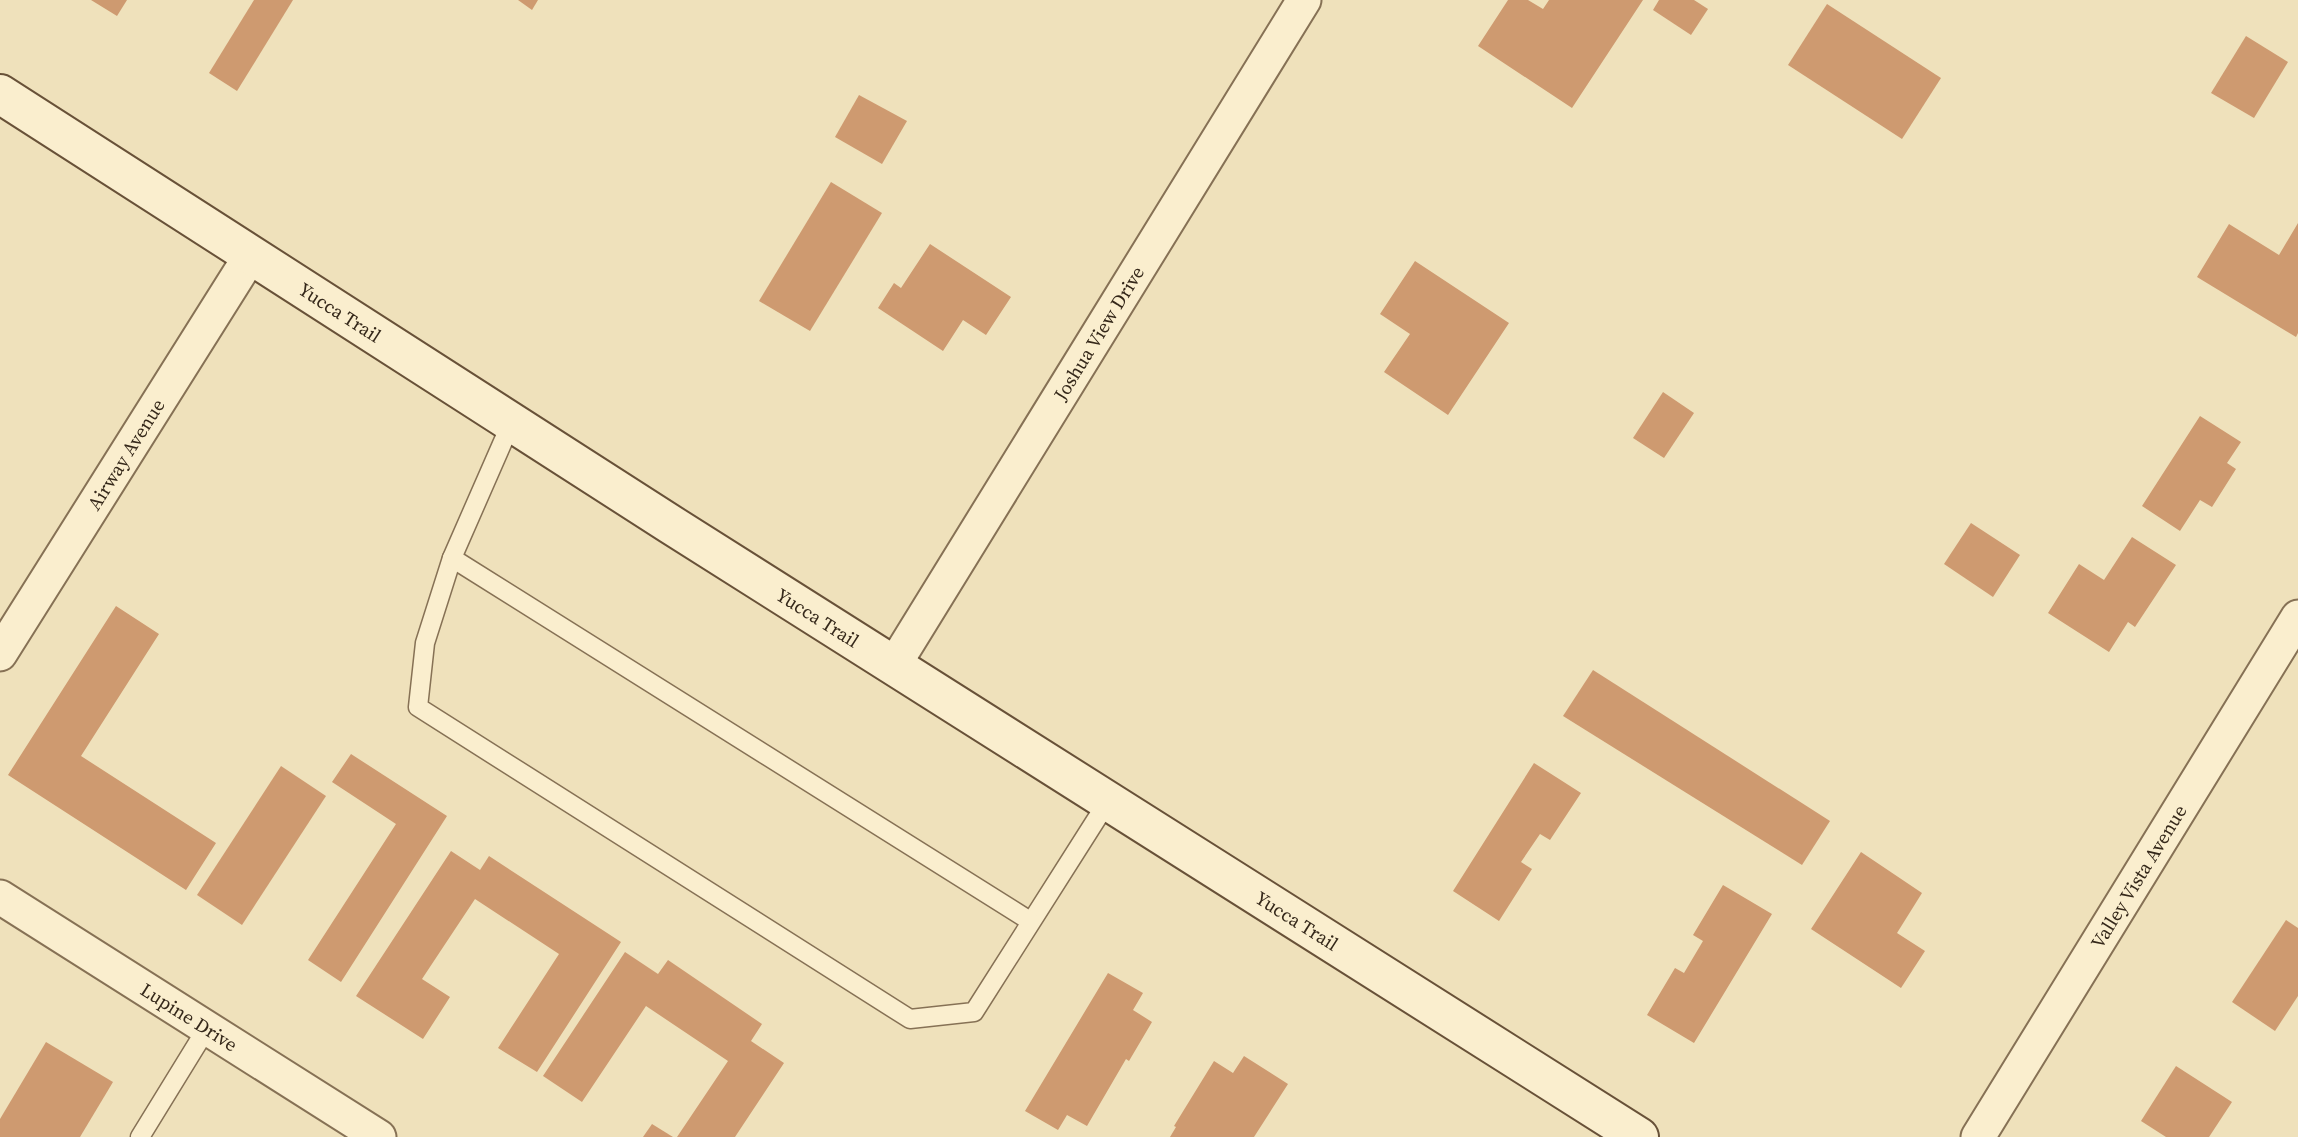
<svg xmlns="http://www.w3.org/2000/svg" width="2298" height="1137" viewBox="0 0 2298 1137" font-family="'Source Serif 4',serif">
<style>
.building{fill:#ce9a70}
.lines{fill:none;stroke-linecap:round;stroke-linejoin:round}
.service-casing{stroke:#867155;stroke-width:21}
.minor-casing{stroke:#867155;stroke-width:37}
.secondary-casing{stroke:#685138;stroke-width:42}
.service{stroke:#faeece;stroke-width:18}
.minor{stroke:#faeece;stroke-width:33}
.secondary{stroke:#faeece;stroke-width:38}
.labels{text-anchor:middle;stroke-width:5;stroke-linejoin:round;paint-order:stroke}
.street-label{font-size:19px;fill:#35281a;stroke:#f6ebcb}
</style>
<rect width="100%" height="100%" fill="#efe1bb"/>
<!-- building -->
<g class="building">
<path d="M91,0H127L117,16Z"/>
<path d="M254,0H293L237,91L209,73Z"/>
<path d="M518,0H538L532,10Z"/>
<path d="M1508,0H1528L1543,9L1549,0H1643L1572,108L1478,46Z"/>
<path d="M1659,0H1694L1708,9L1691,35L1653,10Z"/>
<path d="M1827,4L1941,78L1902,139L1788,65Z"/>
<path d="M2246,36L2288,62L2254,118L2211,93Z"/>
<path d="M859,95L907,121L882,164L835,137Z"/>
<path d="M831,182L882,213L810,331L759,301Z"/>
<path d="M2298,223V333L2296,337L2197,277L2229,224L2279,255Z"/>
<path d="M930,244L1011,297L986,335L963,320L943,351L878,308L894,283L901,288Z"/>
<path d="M1415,261L1509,323L1448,415L1384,372L1410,334L1380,314Z"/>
<path d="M1663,392L1694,413L1664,458L1633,438Z"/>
<path d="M2200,416L2241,442L2227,463L2236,469L2212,507L2200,500L2180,531L2142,506Z"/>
<path d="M1971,523L2020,555L1993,597L1944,564Z"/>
<path d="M2132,537L2176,565L2135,627L2128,622L2109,652L2048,613L2079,564L2104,580Z"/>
<path d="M116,606L159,634L81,756L216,843L186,890L8,775Z"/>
<path d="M1593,670L1830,821L1802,865L1563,716Z"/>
<path d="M351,754L447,816L341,982L308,960L396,824L332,782Z"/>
<path d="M1534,763L1581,793L1550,840L1540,834L1521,862L1532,869L1499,921L1453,891Z"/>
<path d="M281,766L326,796L242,925L197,895Z"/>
<path d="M451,851L480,870L489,856L621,942L537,1072L498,1048L559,954L475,899L422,979L450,997L423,1039L356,996Z"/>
<path d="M1861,852L1922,893L1897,933L1925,951L1901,988L1811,929Z"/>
<path d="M1723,885L1772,914L1694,1043L1647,1015L1675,968L1684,973L1703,941L1693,935Z"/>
<path d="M2286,920L2298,928V996L2275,1031L2232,1002Z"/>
<path d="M625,952L658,974L668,960L762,1024L751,1041L784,1063L735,1137H677L728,1061L646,1006L582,1102L543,1076Z"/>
<path d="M1108,973L1143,993L1133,1010L1152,1022L1129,1061L1126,1059L1087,1126L1067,1115L1058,1130L1025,1111Z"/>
<path d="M46,1042L113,1082L80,1137H0V1119Z"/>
<path d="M1244,1056L1288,1084L1254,1137H1170L1176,1127L1174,1126L1214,1061L1233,1073Z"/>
<path d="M2176,1066L2232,1102L2209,1137H2166L2141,1121Z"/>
<path d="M652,1124L673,1137H643Z"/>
</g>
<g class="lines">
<defs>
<g id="service">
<path d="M512,421L452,558L425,643L418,707L910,1019L974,1012L1108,801"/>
<path d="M452,558L1030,921"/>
<path d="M140,1137L207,1028"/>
</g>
<g id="minor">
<path id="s1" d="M0,654L251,255"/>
<path id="s2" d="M894,665L1304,0"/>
<path id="s3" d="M0,897L379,1137"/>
<path id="s4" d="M1978,1137L2298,617"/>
</g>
<g id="secondary">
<path id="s5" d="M0,94L670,524L1639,1137"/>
</g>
</defs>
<!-- service casing -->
<use href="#service" class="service-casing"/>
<!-- minor casing -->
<use href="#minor" class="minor-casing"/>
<!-- secondary casing -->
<use href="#secondary" class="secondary-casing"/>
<!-- service -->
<use href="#service" class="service"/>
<!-- minor -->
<use href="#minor" class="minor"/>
<!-- secondary -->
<use href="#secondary" class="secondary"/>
</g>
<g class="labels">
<!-- street labels -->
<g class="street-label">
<text dy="7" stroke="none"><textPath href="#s5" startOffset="404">Yucca Trail</textPath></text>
<text dy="7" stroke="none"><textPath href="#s2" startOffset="390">Joshua View Drive</textPath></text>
<text dy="7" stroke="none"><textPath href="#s1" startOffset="236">Airway Avenue</textPath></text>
<text dy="7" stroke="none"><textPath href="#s5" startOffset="971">Yucca Trail</textPath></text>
<text dy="7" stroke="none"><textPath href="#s4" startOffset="306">Valley Vista Avenue</textPath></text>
<text dy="7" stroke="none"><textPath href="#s5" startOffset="1538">Yucca Trail</textPath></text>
<text dy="7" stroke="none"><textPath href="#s3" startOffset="224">Lupine Drive</textPath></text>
</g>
</g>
</svg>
